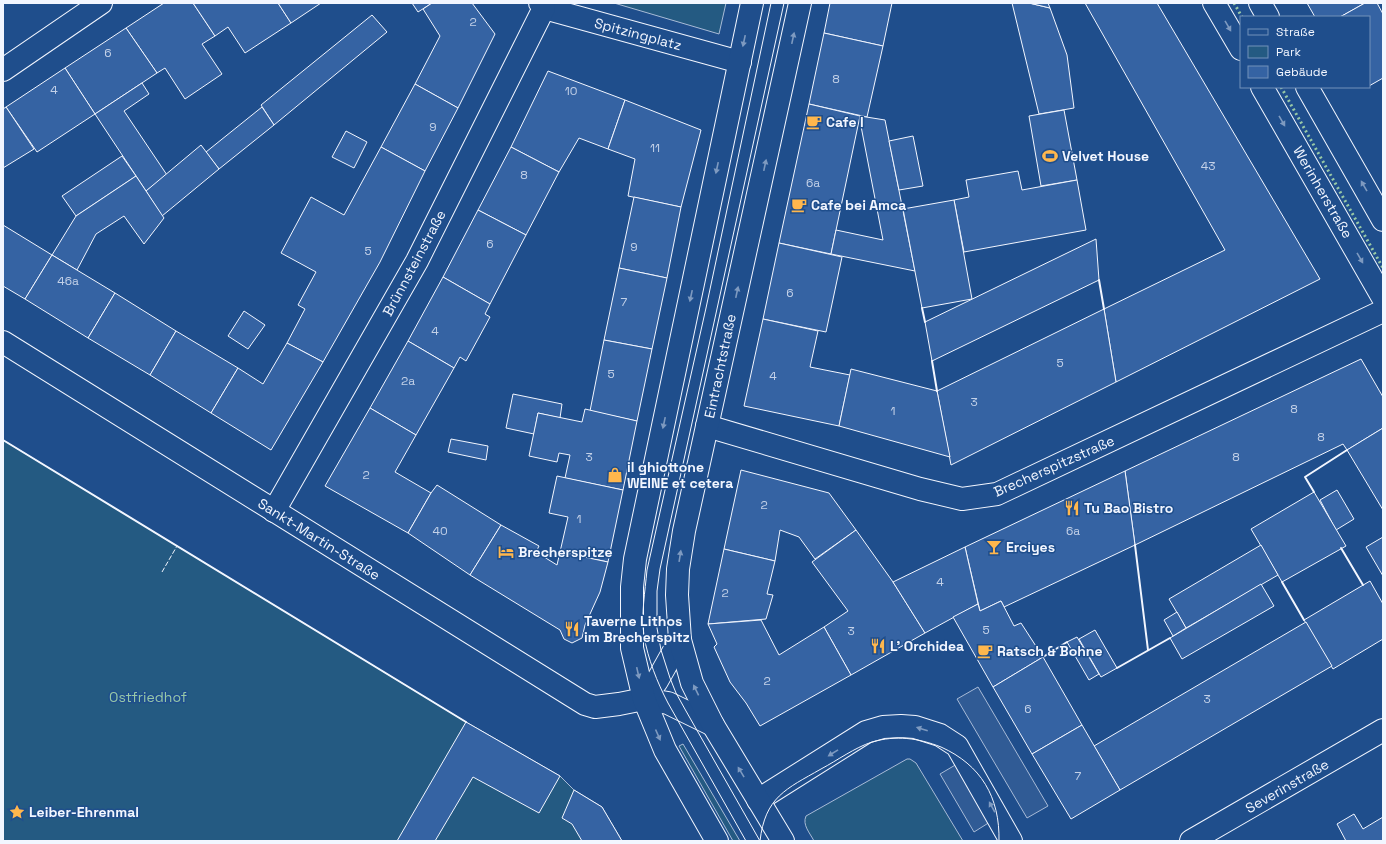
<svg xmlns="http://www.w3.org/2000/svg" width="1386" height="844" viewBox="0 0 1386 844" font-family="'Space Grotesk',sans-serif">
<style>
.green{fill:#245a82;stroke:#a8bbd7}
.parking{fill:#305b95;stroke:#a8bbd7}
.building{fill:#3563a3;stroke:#f2f6ff}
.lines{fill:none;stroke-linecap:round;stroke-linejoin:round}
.street-casing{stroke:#f2f6ff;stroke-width:24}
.secondary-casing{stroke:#f2f6ff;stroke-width:24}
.street{stroke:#1f4e8c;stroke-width:22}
.secondary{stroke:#1f4e8c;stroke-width:22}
.tram{stroke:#f2f6ff;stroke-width:1}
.hedge{stroke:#97c8a6;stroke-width:3;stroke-dasharray:2 3;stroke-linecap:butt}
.fence{stroke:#f2f6ff;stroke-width:1;stroke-dasharray:5 2;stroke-linecap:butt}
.wall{stroke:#f2f6ff;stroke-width:2}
.oneway{fill:#7e9ac0}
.labels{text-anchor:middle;stroke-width:3;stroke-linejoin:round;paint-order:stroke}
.number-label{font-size:12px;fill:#c3d1e8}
.street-label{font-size:14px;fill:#f2f6ff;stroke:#1f4e8c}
.poi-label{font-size:14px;font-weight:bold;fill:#f2f6ff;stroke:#1f4e8c;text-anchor:start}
.park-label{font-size:14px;fill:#97c8a6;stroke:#1f4e8c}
</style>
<rect width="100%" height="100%" fill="#1f4e8c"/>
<!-- green -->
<g class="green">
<path d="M614,3H726L719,34Z"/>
<path d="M3,440L466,722L560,776L574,790L602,807L622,841H3Z"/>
<path d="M683,744L740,841H733L679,746Z"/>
<path d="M907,759H910L916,763L963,841H814C810,833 802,825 806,816Z"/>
</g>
<!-- parking -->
<g class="parking">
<path d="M978,687L1048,806L1027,818L957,699Z"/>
<path d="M957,764L990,822L974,832L940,774Z"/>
</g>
<!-- building -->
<g class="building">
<path d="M164,3H193L215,36L202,44L222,74L185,99L165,68L157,73L126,28Z"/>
<path d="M193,3H278L291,23L245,53L228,27L215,36Z"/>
<path d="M278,3H321L291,23Z"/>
<path d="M412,3H432L418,12Z"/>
<path d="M432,3H472L495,34L458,108L415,84L440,36L423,9Z"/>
<path d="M830,3H892L883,46L824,33Z"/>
<path d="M1012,3H1029L1050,8L1067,55L1074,108L1039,114Z"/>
<path d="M1029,3H1048L1050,8Z"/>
<path d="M1085,3H1157L1320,279L1116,382L1104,309L1225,250Z"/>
<path d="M1307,3H1365L1340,17H1315Z"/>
<path d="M1365,3H1377L1383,14V78L1369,86V17H1340Z"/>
<path d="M372,15L387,32L274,125L261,105Z"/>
<path d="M126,28L157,73L95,114L65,68Z"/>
<path d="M824,33L883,46L867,117L809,104Z"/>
<path d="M65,68L95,114L37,152L6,107Z"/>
<path d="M548,71L625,100L608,149L579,138L559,172L511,147Z"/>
<path d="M142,83L149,94L124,111L167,175L146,191L95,114Z"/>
<path d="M415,84L458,108L425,171L381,147Z"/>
<path d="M625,100L701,130L681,207L628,196L635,159L608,149Z"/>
<path d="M809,104L860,116L831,254L779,243Z"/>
<path d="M6,107L34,149L3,168V109Z"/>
<path d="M262,107L274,125L219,169L206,152Z"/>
<path d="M1064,110L1077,180L1041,186L1029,116Z"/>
<path d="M860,116L885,120L915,271L831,254L836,230L883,240L860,121Z"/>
<path d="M346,131L367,142L354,168L332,157Z"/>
<path d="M913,136L923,186L899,190L889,141Z"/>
<path d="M201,145L219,169L162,216L146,191Z"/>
<path d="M381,147L425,171L380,262L323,362L287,343L305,309L298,305L316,272L281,253L311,197L344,215Z"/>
<path d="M511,147L559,172L526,235L478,210Z"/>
<path d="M122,156L136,176L76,216L62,196Z"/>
<path d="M1018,171L1022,190L1077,180L1086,230L964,252L954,200L969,197L966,180Z"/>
<path d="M136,176L164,218L144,244L124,216L96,234L77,270L52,255L76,216Z"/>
<path d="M634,197L681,207L667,278L619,268Z"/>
<path d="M954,200L972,299L922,308L903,209Z"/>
<path d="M478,210L526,235L490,304L443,277Z"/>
<path d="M3,225L52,255L25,299L3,286Z"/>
<path d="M1096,239L1099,280L932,361L925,322Z"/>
<path d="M779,243L842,257L826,332L763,319Z"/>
<path d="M52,255L115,293L88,338L25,299Z"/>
<path d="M619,268L667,278L652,349L604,340Z"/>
<path d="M443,277L490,304L485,314L490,317L466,361L460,357L454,368L408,341Z"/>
<path d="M115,293L176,331L150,375L88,338Z"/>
<path d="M1104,309L1116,382L951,465L937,391Z"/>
<path d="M244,311L265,325L248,349L228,336Z"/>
<path d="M763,319L818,331L810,367L850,375L839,426L744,406Z"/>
<path d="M176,331L238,368L211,413L150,375Z"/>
<path d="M604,340L652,349L637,421L590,411Z"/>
<path d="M408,341L454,368L416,435L370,408Z"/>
<path d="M287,343L323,362L271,450L211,413L238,368L263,384Z"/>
<path d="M1361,359L1383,397V428L1347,450L1343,444L1135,545L1125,471Z"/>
<path d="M851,369L937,391L950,457L839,426Z"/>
<path d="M513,394L562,404L560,418L538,413L534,434L506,428Z"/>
<path d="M370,408L416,435L395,472L431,493L408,533L325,486Z"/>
<path d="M585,409L637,421L623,490L565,478L570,455L559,453L557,462L529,456L538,413L582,422Z"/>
<path d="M1383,428V510L1347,450Z"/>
<path d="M451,439L488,446L486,460L448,452Z"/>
<path d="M741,470L829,493L856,530L815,559L799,537L780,530L775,561L724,549Z"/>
<path d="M1125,471L1135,545L1004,607L1001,601L980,611L965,547Z"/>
<path d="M557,476L623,490L608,562L560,552L568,517L549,513Z"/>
<path d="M437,485L501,525L470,575L408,533L431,493Z"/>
<path d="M1337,490L1354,519L1336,530L1320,500Z"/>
<path d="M1314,492L1346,546L1282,582L1251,529Z"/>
<path d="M501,525L539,546L536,552L557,565L560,552L608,562L600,592L585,625L582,638L572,643L564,639L560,630L470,575Z"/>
<path d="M856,530L893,582L925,633L851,675L824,627L848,611L812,562Z"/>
<path d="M1383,537V576L1366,547Z"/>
<path d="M1261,545L1278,575L1186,628L1169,599Z"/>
<path d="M965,547L978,604L925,633L893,582Z"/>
<path d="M724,549L775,561L767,594L773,595L766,619L708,624Z"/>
<path d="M1370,581L1383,604V639L1333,669L1304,620Z"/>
<path d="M1261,584L1274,606L1182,659L1170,638Z"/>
<path d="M1001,601L1014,626L1021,623L1043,657L993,687L953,617L978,604L980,611Z"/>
<path d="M1177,612L1186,628L1173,636L1164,620Z"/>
<path d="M761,620L779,655L824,627L851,675L760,726L746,703L730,682L714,647L717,644L708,624Z"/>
<path d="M1306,622L1332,666L1120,790L1094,746Z"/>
<path d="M1095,630L1117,668L1101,677L1079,639Z"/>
<path d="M1077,637L1099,674L1089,680L1067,642Z"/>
<path d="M1043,657L1082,725L1032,754L993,687Z"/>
<path d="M466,722L560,776L539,813L473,777L435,841H397Z"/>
<path d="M1082,725L1120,790L1071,819L1032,754Z"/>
<path d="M574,790L602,807L622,841H582L572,824L562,818Z"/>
<path d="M1354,814L1363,829L1383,817V841H1346L1337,824Z"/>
</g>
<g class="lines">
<defs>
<g id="street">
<path d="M540,3L544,8L740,62"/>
<path d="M3,70L101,3"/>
<path d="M707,426L920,489L962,499L997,494L1383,311"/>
<path d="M274,511L417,261L544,8"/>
<path d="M758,800L866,732L883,727L901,726L915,727L940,735L957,746L1011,841"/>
<path d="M1191,841L1383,730"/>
</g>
<g id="secondary">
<path d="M1214,3L1241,49"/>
<path d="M1260,3L1268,17"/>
<path d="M1262,87L1383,298"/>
<path d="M1307,87L1383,220"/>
<path d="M3,342L585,704L595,707L619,704L644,699L668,703L713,725"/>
<path d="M644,699L657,681L680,640"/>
<path d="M717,841L665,750L644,699L632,648V587L635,559L752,3"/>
<path d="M783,841L713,725L692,683L680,640L677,595L678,569L684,531L800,3"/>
</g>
</defs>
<!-- street casing -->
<use href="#street" class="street-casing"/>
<!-- secondary casing -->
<use href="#secondary" class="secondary-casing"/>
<!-- street -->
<use href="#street" class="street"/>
<!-- secondary -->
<use href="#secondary" class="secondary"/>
<!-- tram -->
<g class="tram">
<path d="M746,841L668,703C657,682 648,659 644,636C641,614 645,592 647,570L706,308L771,3"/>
<path d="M760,841L686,711L676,693L670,678L661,650L657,628V591L660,569L784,3"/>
<path d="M760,841C765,797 786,789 821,769C838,760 854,748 872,742C896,735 918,738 941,747C981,765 1000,797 999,841"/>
</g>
<!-- hedge -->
<g class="hedge">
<path d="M1234,3L1242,17"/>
<path d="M1281,87L1383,268"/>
</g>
<!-- fence -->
<path class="fence" d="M162,572L177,546"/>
<!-- wall -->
<g class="wall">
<path d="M1099,280L1104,309"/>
<path d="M922,308L925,322"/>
<path d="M932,361L937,391"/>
<path d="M3,440L466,722"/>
<path d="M1314,492L1305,477L1347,450"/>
<path d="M1135,545L1148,650"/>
<path d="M1341,548L1363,585"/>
<path d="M1282,582L1304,620"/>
<path d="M1043,657L1067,642"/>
<path d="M1117,668L1170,638"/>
</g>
</g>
<!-- one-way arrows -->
<defs><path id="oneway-solid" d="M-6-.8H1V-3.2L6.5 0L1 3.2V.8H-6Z"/></defs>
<g class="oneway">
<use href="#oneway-solid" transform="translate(1228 26) rotate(60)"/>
<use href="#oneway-solid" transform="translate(793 38) rotate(-78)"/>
<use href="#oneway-solid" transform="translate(744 41) rotate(102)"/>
<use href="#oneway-solid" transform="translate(1282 121) rotate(60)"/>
<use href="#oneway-solid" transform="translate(765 165) rotate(-78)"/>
<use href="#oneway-solid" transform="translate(717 168) rotate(102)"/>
<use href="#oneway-solid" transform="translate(1364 186) rotate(-120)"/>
<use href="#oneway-solid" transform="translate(1360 258) rotate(60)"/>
<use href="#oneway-solid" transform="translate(737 292) rotate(-78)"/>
<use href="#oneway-solid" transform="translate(691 296) rotate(102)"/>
<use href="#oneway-solid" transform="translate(664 423) rotate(102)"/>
<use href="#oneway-solid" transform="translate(680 556) rotate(-81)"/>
<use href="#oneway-solid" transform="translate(638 673) rotate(77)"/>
<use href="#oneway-solid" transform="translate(696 690) rotate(-116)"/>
<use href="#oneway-solid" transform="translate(922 729) rotate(-163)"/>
<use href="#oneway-solid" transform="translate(658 735) rotate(66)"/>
<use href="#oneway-solid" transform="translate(833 753) rotate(148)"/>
<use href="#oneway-solid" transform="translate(741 772) rotate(-121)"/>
<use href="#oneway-solid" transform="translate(992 807) rotate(-119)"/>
</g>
<!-- icons -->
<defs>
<symbol id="cafe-bare" viewBox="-9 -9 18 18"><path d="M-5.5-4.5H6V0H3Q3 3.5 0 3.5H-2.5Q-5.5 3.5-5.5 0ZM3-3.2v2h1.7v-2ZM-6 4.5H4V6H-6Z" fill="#ffb74d" stroke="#1f4e8c" stroke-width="2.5" paint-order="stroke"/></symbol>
<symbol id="stadium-bare" viewBox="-9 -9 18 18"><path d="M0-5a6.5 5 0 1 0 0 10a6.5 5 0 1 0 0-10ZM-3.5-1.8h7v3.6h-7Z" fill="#ffb74d" stroke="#1f4e8c" stroke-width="2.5" paint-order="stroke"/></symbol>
<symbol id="shop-bare" viewBox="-9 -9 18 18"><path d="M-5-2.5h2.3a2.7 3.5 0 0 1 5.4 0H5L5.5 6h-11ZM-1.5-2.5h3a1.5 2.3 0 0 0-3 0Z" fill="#ffb74d" stroke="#1f4e8c" stroke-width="2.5" paint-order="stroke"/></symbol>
<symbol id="restaurant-bare" viewBox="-9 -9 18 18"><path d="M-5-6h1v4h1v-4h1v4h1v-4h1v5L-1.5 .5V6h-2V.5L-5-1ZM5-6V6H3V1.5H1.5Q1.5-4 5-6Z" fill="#ffb74d" stroke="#1f4e8c" stroke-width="2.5" paint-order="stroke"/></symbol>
<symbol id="bar-bare" viewBox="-9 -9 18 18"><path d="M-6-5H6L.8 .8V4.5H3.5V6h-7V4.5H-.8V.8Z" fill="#ffb74d" stroke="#1f4e8c" stroke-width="2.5" paint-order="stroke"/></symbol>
<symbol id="hotel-bare" viewBox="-9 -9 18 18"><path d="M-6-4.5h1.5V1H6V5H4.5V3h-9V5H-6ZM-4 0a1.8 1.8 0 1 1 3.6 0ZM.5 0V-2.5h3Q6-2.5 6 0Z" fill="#ffb74d" stroke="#1f4e8c" stroke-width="2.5" paint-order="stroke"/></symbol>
<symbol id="sight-bare" viewBox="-9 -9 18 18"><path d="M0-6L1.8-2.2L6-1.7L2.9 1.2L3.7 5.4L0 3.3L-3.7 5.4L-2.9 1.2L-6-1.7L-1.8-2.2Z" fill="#ffb74d" stroke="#1f4e8c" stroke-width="2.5" paint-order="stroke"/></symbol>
</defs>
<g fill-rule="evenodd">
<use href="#cafe-bare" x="803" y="111" width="22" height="22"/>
<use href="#stadium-bare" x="1039" y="145" width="22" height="22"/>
<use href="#cafe-bare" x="788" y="194" width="22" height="22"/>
<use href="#shop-bare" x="604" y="464" width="22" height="22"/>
<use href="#restaurant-bare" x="1061" y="497" width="22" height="22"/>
<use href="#bar-bare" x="983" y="536" width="22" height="22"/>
<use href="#hotel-bare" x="495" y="541" width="22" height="22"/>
<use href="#restaurant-bare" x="561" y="618" width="22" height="22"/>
<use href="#restaurant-bare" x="867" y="635" width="22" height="22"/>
<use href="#cafe-bare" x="974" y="640" width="22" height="22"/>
<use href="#sight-bare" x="6" y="801" width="22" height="22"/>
</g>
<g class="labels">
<!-- number labels -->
<g class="number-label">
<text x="473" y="26">2</text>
<text x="108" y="57">6</text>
<text x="836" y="83">8</text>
<text x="54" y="94">4</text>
<text x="571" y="95">10</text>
<text x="433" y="131">9</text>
<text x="655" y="152">11</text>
<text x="1208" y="170">43</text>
<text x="524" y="179">8</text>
<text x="813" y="187">6a</text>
<text x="490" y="248">6</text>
<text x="634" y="251">9</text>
<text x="368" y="255">5</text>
<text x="68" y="285">46a</text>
<text x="790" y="297">6</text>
<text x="624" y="306">7</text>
<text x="435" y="335">4</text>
<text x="1060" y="367">5</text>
<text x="611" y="378">5</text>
<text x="773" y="380">4</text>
<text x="408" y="385">2a</text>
<text x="974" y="406">3</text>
<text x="1294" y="413">8</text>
<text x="893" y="415">1</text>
<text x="1321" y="441">8</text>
<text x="589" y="461">3</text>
<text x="1236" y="461">8</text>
<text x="366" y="479">2</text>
<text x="764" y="509">2</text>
<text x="579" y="523">1</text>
<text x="440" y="535">40</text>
<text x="1073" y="535">6a</text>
<text x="940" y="586">4</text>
<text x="725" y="597">2</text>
<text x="986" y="634">5</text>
<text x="851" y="635">3</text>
<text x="767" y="685">2</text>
<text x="1207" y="703">3</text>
<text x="1028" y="713">6</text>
<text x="1078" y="780">7</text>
</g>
<!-- street labels -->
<g class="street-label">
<text transform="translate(638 34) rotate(15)" y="5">Spitzingplatz</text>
<text transform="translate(1323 192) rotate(60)" y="5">Werinherstraße</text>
<text transform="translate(414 263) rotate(-62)" y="5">Brünnsteinstraße</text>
<text transform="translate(720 366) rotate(-78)" y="5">Eintrachtstraße</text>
<text transform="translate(1054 466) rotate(-24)" y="5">Brecherspitzstraße</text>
<text transform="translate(319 539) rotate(32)" y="5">Sankt-Martin-Straße</text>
<text transform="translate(1287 786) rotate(-30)" y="5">Severinstraße</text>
</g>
<!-- poi labels -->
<g class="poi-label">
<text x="826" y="127">Cafe I</text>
<text x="1062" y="161">Velvet House</text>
<text x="811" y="210">Cafe bei Amca</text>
<text x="627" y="472">il ghiottone<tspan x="627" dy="16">WEINE et cetera</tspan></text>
<text x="1084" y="513">Tu Bao Bistro</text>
<text x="1006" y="552">Erciyes</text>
<text x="518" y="557">Brecherspitze</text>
<text x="584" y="626">Taverne Lithos<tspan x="584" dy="16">im Brecherspitz</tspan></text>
<text x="890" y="651">L' Orchidea</text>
<text x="997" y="656">Ratsch &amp; Bohne</text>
<text x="29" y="817">Leiber-Ehrenmal</text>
</g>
<!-- park labels -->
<g class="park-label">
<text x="148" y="702">Ostfriedhof</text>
</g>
</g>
<!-- border -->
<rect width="1386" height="844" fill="none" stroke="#f2f6ff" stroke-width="8"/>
<!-- legend -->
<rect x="1240" y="16" width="130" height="72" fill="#1f4e8c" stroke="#7391ba"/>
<rect x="1248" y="29" width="20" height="6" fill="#1f4e8c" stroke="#7391ba"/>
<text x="1276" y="36" font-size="12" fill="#f2f6ff">Straße</text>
<rect x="1248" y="46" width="20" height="12" fill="#245a82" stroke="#7391ba"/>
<text x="1276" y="56" font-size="12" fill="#f2f6ff">Park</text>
<rect x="1248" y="66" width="20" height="12" fill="#3563a3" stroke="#7391ba"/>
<text x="1276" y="76" font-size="12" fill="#f2f6ff">Gebäude</text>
</svg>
